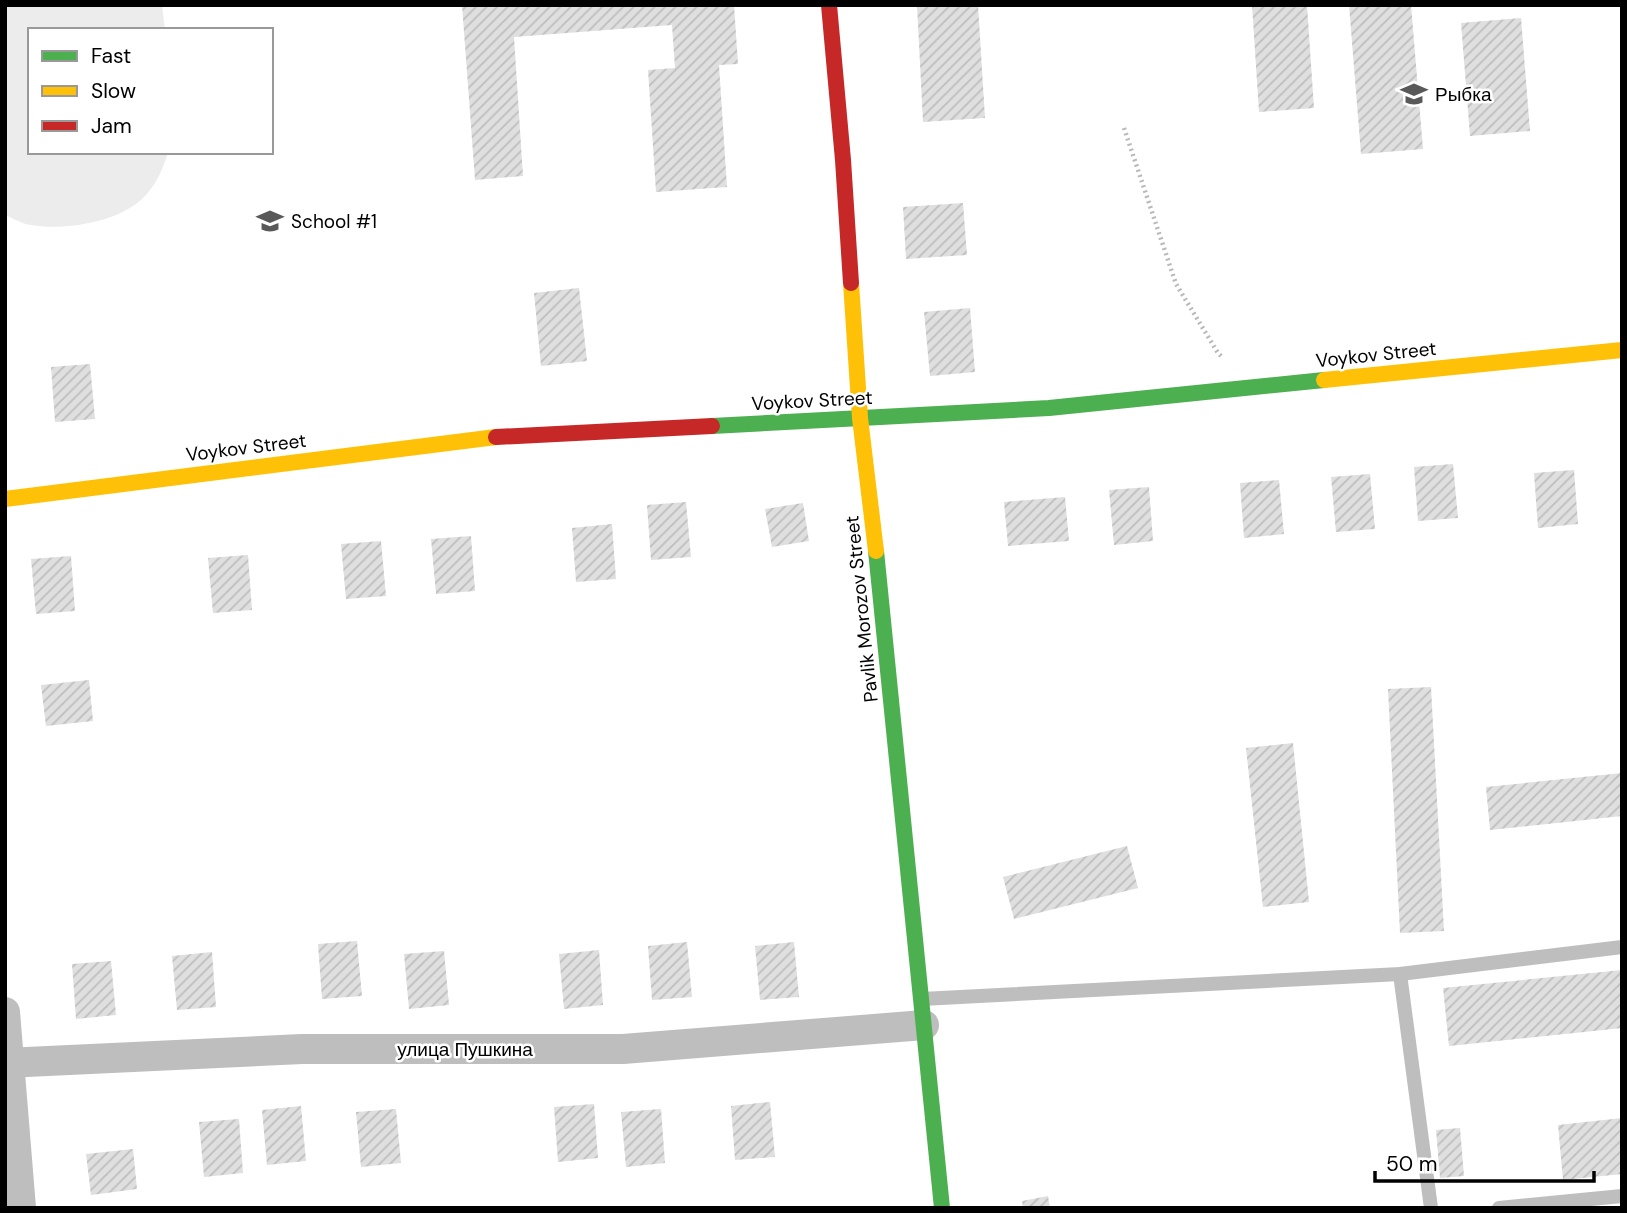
<svg xmlns="http://www.w3.org/2000/svg" width="1627" height="1213" viewBox="0 0 1627 1213" font-family="'DM Sans',sans-serif">
<style>
.pitch{fill:#ececec}
.building{fill:url(#building-hatch)}
.lines{fill:none;stroke-linecap:round;stroke-linejoin:round}
.path{stroke:#b9b9b9;stroke-width:4.5;stroke-dasharray:2 3.5;stroke-linecap:butt}
.lane{stroke:#bebebe;stroke-width:14}
.street{stroke:#bebebe;stroke-width:30}
.fast{stroke:#4caf50;stroke-width:16}
.slow{stroke:#ffc107;stroke-width:16}
.jam{stroke:#c62828;stroke-width:16}
.labels{text-anchor:middle;stroke-width:5;stroke-linejoin:round;paint-order:stroke}
.poi-label{font-size:19px;fill:#000;stroke:#fff;text-anchor:start}
.street-label{font-size:19px;fill:#000;stroke:#fff}
</style>
<defs>
<pattern id="building-hatch" width="6" height="6" patternUnits="userSpaceOnUse" patternTransform="scale(1.75)"><rect width="6" height="6" fill="#dfdfdf"/><path d="M-1 1l2-2M0 6l6-6M5 7l2-2" fill="none" stroke="#bebebe"/></pattern>
</defs>
<rect width="100%" height="100%" fill="#fff"/>
<!-- pitch -->
<path class="pitch" d="M5,5H162L165,30H30V152H168C163,169 157,183 145,196C121,222 65,231 31,225C22,224 13,218 5,215Z"/>
<!-- building -->
<g class="building">
<path d="M462,5H734L738,64L719,65L727,187L656,192L648,70L675,68L672,25L514,37L523,176L475,180Z"/>
<path d="M917,5H978L985,118L923,122Z"/>
<path d="M1252,5H1307L1314,108L1259,112Z"/>
<path d="M1349,5H1411L1423,149L1361,154Z"/>
<path d="M1521,18L1530,131L1470,136L1461,23Z"/>
<path d="M963,203L967,255L906,259L903,207Z"/>
<path d="M579,288L587,361L541,366L534,293Z"/>
<path d="M970,308L975,372L930,376L924,312Z"/>
<path d="M90,364L95,419L55,422L51,367Z"/>
<path d="M1453,464L1458,518L1418,521L1414,467Z"/>
<path d="M1574,470L1578,524L1538,528L1534,473Z"/>
<path d="M1370,474L1375,529L1336,532L1331,477Z"/>
<path d="M1279,480L1284,534L1244,538L1240,483Z"/>
<path d="M1149,487L1153,541L1114,545L1109,490Z"/>
<path d="M1065,497L1069,541L1008,546L1004,502Z"/>
<path d="M686,502L691,557L651,560L647,505Z"/>
<path d="M803,503L809,541L772,547L765,509Z"/>
<path d="M612,524L616,579L576,582L572,528Z"/>
<path d="M471,536L475,591L436,594L431,539Z"/>
<path d="M381,541L386,596L346,599L341,544Z"/>
<path d="M248,555L252,610L213,613L208,558Z"/>
<path d="M71,556L75,611L36,614L31,559Z"/>
<path d="M89,680L93,721L46,726L41,685Z"/>
<path d="M1431,687L1444,931L1400,933L1388,689Z"/>
<path d="M1293,743L1309,902L1263,907L1246,748Z"/>
<path d="M1622,773V816L1490,830L1486,787Z"/>
<path d="M1127,846L1138,888L1014,919L1003,877Z"/>
<path d="M357,941L362,996L322,999L318,944Z"/>
<path d="M687,942L692,997L652,1000L648,946Z"/>
<path d="M794,942L799,997L760,1000L755,946Z"/>
<path d="M599,950L603,1005L564,1009L559,954Z"/>
<path d="M444,951L449,1005L409,1009L404,954Z"/>
<path d="M212,952L216,1007L177,1010L172,956Z"/>
<path d="M111,961L116,1015L76,1019L72,964Z"/>
<path d="M1622,970V1028L1449,1046L1443,988Z"/>
<path d="M770,1102L775,1157L735,1160L731,1106Z"/>
<path d="M594,1104L598,1158L558,1162L554,1107Z"/>
<path d="M301,1106L306,1161L267,1165L262,1110Z"/>
<path d="M396,1109L401,1163L361,1167L356,1112Z"/>
<path d="M661,1109L665,1163L626,1167L621,1112Z"/>
<path d="M1622,1118V1174L1563,1180L1558,1125Z"/>
<path d="M239,1119L243,1173L204,1177L199,1122Z"/>
<path d="M1460,1128L1464,1176L1440,1178L1436,1130Z"/>
<path d="M133,1149L137,1189L91,1195L86,1154Z"/>
<path d="M1048,1196L1050,1208H1023L1022,1201Z"/>
</g>
<g class="lines">
<!-- path -->
<path class="path" d="M1124,128L1176,284L1218,353L1221,356"/>
<!-- lane -->
<g class="lane">
<path d="M1400,974L1431,1208"/>
<path d="M922,999L1400,974L1622,947"/>
<path d="M1499,1208L1622,1196"/>
</g>
<!-- street -->
<g class="street">
<path d="M5,1012L21,1208"/>
<path d="M5,1063L302,1049H623L924,1025"/>
</g>
<!-- fast -->
<g class="fast">
<path d="M712,426L1049,408L1324,380"/>
<path d="M876,551L942,1208"/>
</g>
<!-- slow -->
<g class="slow">
<path d="M851,283L860,418L876,551"/>
<path d="M1324,380L1622,350"/>
<path d="M5,499L496,437"/>
</g>
<!-- jam -->
<g class="jam">
<path d="M829,5L843,160L851,283"/>
<path d="M496,437L712,426"/>
</g>
</g>
<!-- icons -->
<defs>
<symbol id="school-bare" viewBox="-9 -9 18 18"><path d="M0-5L7-2L0 1L-7-2ZM-4 1L0 2.5L4 1V4Q0 6-4 4Z" fill="#595959" stroke="#fff" stroke-width="2.5" paint-order="stroke"/></symbol>
</defs>
<g fill-rule="evenodd">
<use href="#school-bare" x="1395" y="75" width="38" height="38"/>
<use href="#school-bare" x="251" y="202" width="38" height="38"/>
</g>
<g class="labels">
<!-- poi labels -->
<g class="poi-label">
<text x="1435" y="101">Рыбка</text>
<text x="291" y="228">School #1</text>
</g>
<!-- street labels -->
<g class="street-label">
<text transform="translate(1376 354) rotate(-6)" y="7">Voykov Street</text>
<text transform="translate(812 400) rotate(-3)" y="7">Voykov Street</text>
<text transform="translate(246 447) rotate(-7)" y="7">Voykov Street</text>
<text transform="translate(861 609) rotate(-96)" y="7">Pavlik Morozov Street</text>
<text x="465" y="1056">улица Пушкина</text>
</g>
</g>
<!-- border -->
<rect width="1627" height="1213" fill="none" stroke="#000000" stroke-width="14"/>
<!-- legend -->
<rect x="28" y="28" width="245" height="126" fill="#ffffff" stroke="#999999" stroke-width="2"/>
<rect x="42" y="51" width="35" height="10" fill="#4caf50" stroke="#999999" stroke-width="2"/>
<text x="91" y="63" font-size="21" fill="#000000">Fast</text>
<rect x="42" y="86" width="35" height="10" fill="#ffc107" stroke="#999999" stroke-width="2"/>
<text x="91" y="98" font-size="21" fill="#000000">Slow</text>
<rect x="42" y="121" width="35" height="10" fill="#c62828" stroke="#999999" stroke-width="2"/>
<text x="91" y="133" font-size="21" fill="#000000">Jam</text>
<!-- scale -->
<path d="M1375 1171v10h219v-10" fill="none" stroke="#000000" stroke-width="3.5"/>
<text x="1386" y="1171" font-size="21" fill="#000000" stroke="#ffffff" stroke-width="5" paint-order="stroke">50 m</text>
</svg>
